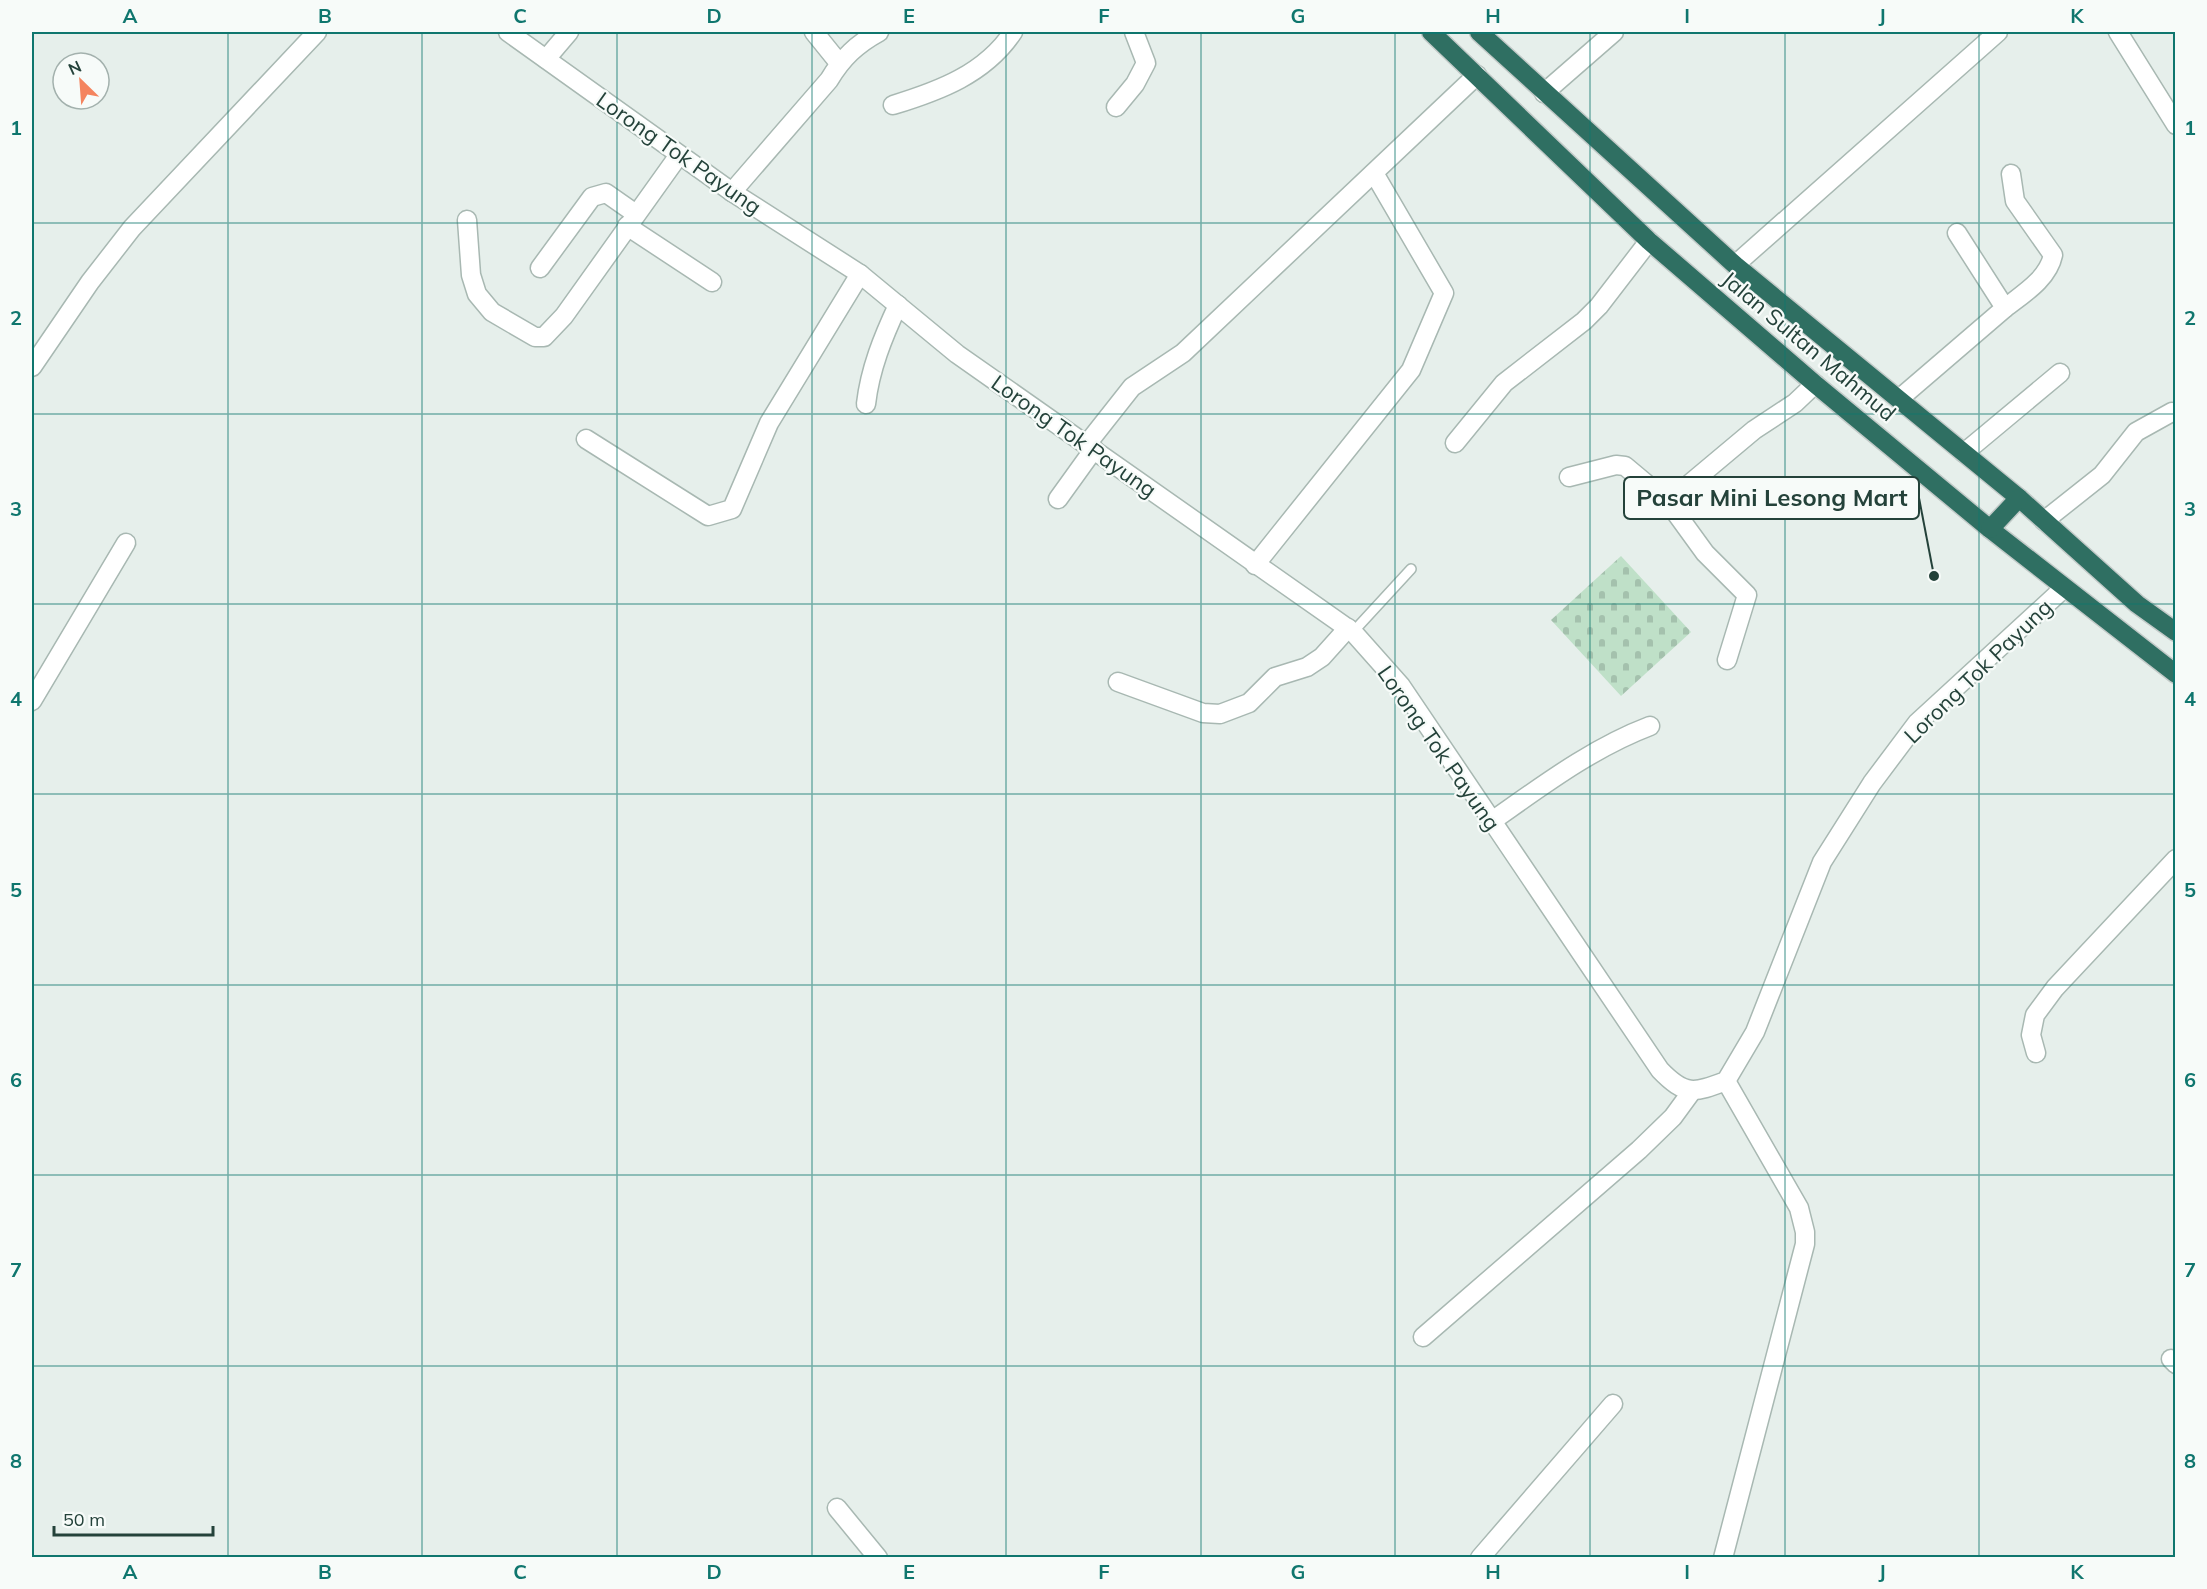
<svg xmlns="http://www.w3.org/2000/svg" width="2207" height="1589" viewBox="0 0 2207 1589" font-family="Mulish,sans-serif">
<style>
.cemetery{fill:url(#cemetery-stones)}
.lines{fill:none;stroke-linecap:round;stroke-linejoin:round}
.lane-casing{stroke:#a8b8b2;stroke-width:12}
.street-casing{stroke:#a8b8b2;stroke-width:21}
.highway-casing{stroke:#c2cac8;stroke-width:21}
.lane{stroke:#fff;stroke-width:9}
.street{stroke:#fff;stroke-width:18}
.highway{stroke:#2f6f62;stroke-width:18}
.grid{fill:none;stroke:#0f766e;stroke-width:1.5;stroke-opacity:0.55}
.labels{text-anchor:middle;stroke-width:4.5;stroke-linejoin:round;paint-order:stroke}
.street-label{font-size:22px;fill:#24423a;stroke:#f7fbf9}
.leader{fill:none;stroke:#24423a;stroke-width:2}
.callout-dot{fill:#24423a;stroke:#f7fbf9;stroke-width:2}
.callout{fill:#f7fbf9;stroke:#24423a;stroke-width:2}
.callout-label{font-size:24px;text-anchor:middle;font-weight:bold;fill:#24423a}
.neatline{fill:none;stroke:#0f766e;stroke-width:2}
.grid-label{font-size:20px;text-anchor:middle;font-weight:bold;fill:#0f766e}
</style>
<defs>
<pattern id="cemetery-stones" width="16" height="16" patternUnits="userSpaceOnUse" patternTransform="scale(1.5)"><rect width="16" height="16" fill="#bfe0c8"/><path d="M2 7V4a2 2 0 0 1 4 0v3zM10 15v-3a2 2 0 0 1 4 0v3z" fill="#a4c1ad"/></pattern>
</defs>
<rect width="100%" height="100%" fill="#e6efeb"/>
<!-- cemetery -->
<path class="cemetery" d="M1621,556L1691,632L1621,696L1551,620Z"/>
<g class="lines">
<defs>
<path id="lane" d="M1353,632L1411,569"/>
<g id="street">
<path d="M508,32L732,192L860,274L957,354L1353,632L1401,686L1660,1070C1685,1096 1694,1093 1726,1081L1755,1032L1822,862L1872,783L1917,723L2064,588"/>
<path d="M814,32L839,63"/>
<path d="M2118,32L2176,125"/>
<path d="M546,59L569,32"/>
<path d="M1544,93L1614,32"/>
<path d="M893,105C939,91 985,74 1013,32"/>
<path d="M1116,107L1135,84L1146,63L1134,32"/>
<path d="M732,192L829,80C842,58 857,44 879,32"/>
<path d="M467,220L471,275L477,294L492,312L535,337H544L564,316L679,155"/>
<path d="M627,226L712,282"/>
<path d="M1735,265L1998,32"/>
<path d="M540,268L592,197L606,193L636,214"/>
<path d="M2005,308C2023,294 2048,279 2053,255L2015,201L2011,174"/>
<path d="M32,367L90,282L132,228L317,32"/>
<path d="M1899,399L2005,308L1957,233"/>
<path d="M866,404C870,369 883,337 898,305"/>
<path d="M586,439L708,516L732,509L769,423L860,274"/>
<path d="M1455,443L1504,383L1584,321L1599,306L1649,241"/>
<path d="M1087,444L1132,387L1183,353L1477,75"/>
<path d="M1964,453L2060,373"/>
<path d="M1569,477L1616,465L1625,466L1668,502L1754,430L1795,403L1815,384"/>
<path d="M1058,499L1094,449"/>
<path d="M1668,502L1705,553L1747,595L1727,660"/>
<path d="M2044,521L2102,475L2136,432L2172,412"/>
<path d="M1255,565L1411,370L1444,293L1374,173"/>
<path d="M1118,682L1203,713L1220,714L1249,703L1275,677L1307,667L1322,657L1348,628"/>
<path d="M32,701L126,543"/>
<path d="M1492,821C1542,786 1592,748 1650,726"/>
<path d="M2036,1053L2031,1035L2035,1015L2055,988L2176,859"/>
<path d="M1423,1337L1639,1150L1673,1117L1692,1091"/>
<path d="M2171,1359L2176,1364"/>
<path d="M837,1508L878,1558"/>
<path d="M1480,1558L1613,1404"/>
<path d="M1723,1558L1805,1244V1232L1799,1208L1726,1081"/>
</g>
<g id="highway">
<path d="M1431,32L1649,241L1815,384L1990,529L2176,674"/>
<path d="M1479,32L1735,265L2019,498L2137,604L2176,632"/>
<path d="M1990,529L2019,498"/>
</g>
</defs>
<!-- lane casing -->
<use href="#lane" class="lane-casing"/>
<!-- street casing -->
<use href="#street" class="street-casing"/>
<!-- highway casing -->
<use href="#highway" class="highway-casing"/>
<!-- lane -->
<use href="#lane" class="lane"/>
<!-- street -->
<use href="#street" class="street"/>
<!-- highway -->
<use href="#highway" class="highway"/>
</g>
<!-- grid -->
<path class="grid" d="M228,32V1558M422,32V1558M617,32V1558M812,32V1558M1006,32V1558M1201,32V1558M1395,32V1558M1590,32V1558M1785,32V1558M1979,32V1558M32,223H2176M32,414H2176M32,604H2176M32,794H2176M32,985H2176M32,1175H2176M32,1366H2176"/>
<g class="labels">
<!-- street labels -->
<g class="street-label">
<text transform="translate(679 153) rotate(35)" y="8">Lorong Tok Payung</text>
<text transform="translate(1809 346) rotate(40)" y="8">Jalan Sultan Mahmud</text>
<text transform="translate(1074 436) rotate(35)" y="8">Lorong Tok Payung</text>
<text transform="translate(1978 671) rotate(-44)" y="8">Lorong Tok Payung</text>
<text transform="translate(1439 748) rotate(55)" y="8">Lorong Tok Payung</text>
</g>
</g>
<!-- callouts -->
<path class="leader" d="M1934 576L1919 498"/>
<circle class="callout-dot" cx="1934" cy="576" r="6"/>
<rect class="callout" x="1624" y="477" width="295" height="42" rx="6"/>
<g class="callout-label">
<text x="1772" y="506">Pasar Mini Lesong Mart</text>
</g>
<!-- border -->
<rect width="2207" height="1589" fill="none" stroke="#f7fbf9" stroke-width="66"/>
<!-- north arrow -->
<g transform="translate(81 81) rotate(335)"><circle r="28" fill="#f7fbf9" stroke="#a3b1ad" stroke-width="1.5"/>
<path d="M0-4.5L10 22L0 15L-10 22Z" fill="#f4845f"/>
<text y="-9" font-size="16" font-weight="bold" text-anchor="middle" fill="#24423a">N</text>
</g>
<!-- scale -->
<path d="M54 1526v9h159v-9" fill="none" stroke="#24423a" stroke-width="3"/>
<text x="63" y="1526" font-size="18" fill="#24423a" stroke="#f7fbf9" stroke-width="4.5" paint-order="stroke">50 m</text>
<rect x="33" y="33" width="2141" height="1523" class="neatline"/>
<g class="grid-label">
<text x="130" y="23">A</text>
<text x="325" y="23">B</text>
<text x="520" y="23">C</text>
<text x="714" y="23">D</text>
<text x="909" y="23">E</text>
<text x="1104" y="23">F</text>
<text x="1298" y="23">G</text>
<text x="1493" y="23">H</text>
<text x="1687" y="23">I</text>
<text x="1882" y="23">J</text>
<text x="2077" y="23">K</text>
<text x="16" y="135">1</text>
<text x="2190" y="135">1</text>
<text x="16" y="325">2</text>
<text x="2190" y="325">2</text>
<text x="16" y="516">3</text>
<text x="2190" y="516">3</text>
<text x="16" y="706">4</text>
<text x="2190" y="706">4</text>
<text x="16" y="897">5</text>
<text x="2190" y="897">5</text>
<text x="16" y="1087">6</text>
<text x="2190" y="1087">6</text>
<text x="16" y="1277">7</text>
<text x="2190" y="1277">7</text>
<text x="16" y="1468">8</text>
<text x="2190" y="1468">8</text>
<text x="130" y="1579">A</text>
<text x="325" y="1579">B</text>
<text x="520" y="1579">C</text>
<text x="714" y="1579">D</text>
<text x="909" y="1579">E</text>
<text x="1104" y="1579">F</text>
<text x="1298" y="1579">G</text>
<text x="1493" y="1579">H</text>
<text x="1687" y="1579">I</text>
<text x="1882" y="1579">J</text>
<text x="2077" y="1579">K</text>
</g>
</svg>
